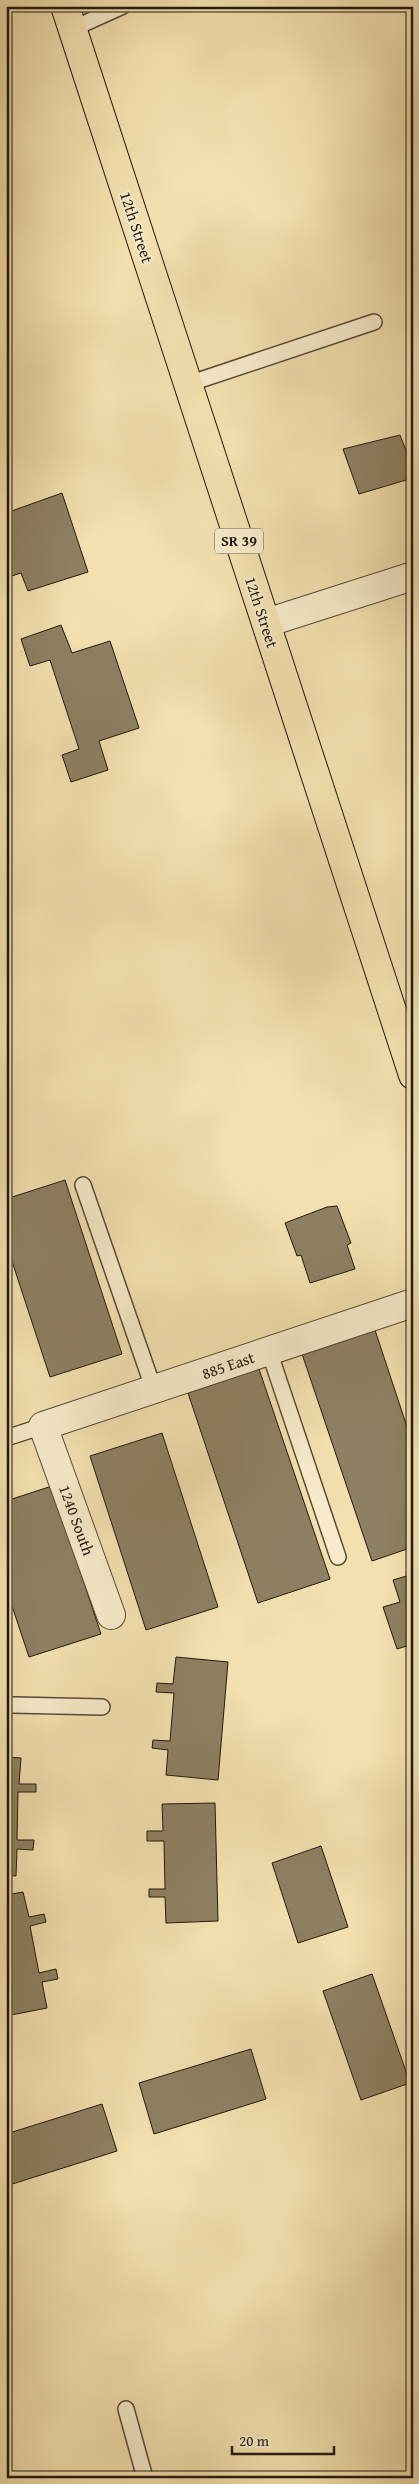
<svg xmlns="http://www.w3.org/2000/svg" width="419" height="2484" viewBox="0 0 419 2484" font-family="'Gentium Book Plus',serif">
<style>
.building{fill:#8e8062;stroke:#211810}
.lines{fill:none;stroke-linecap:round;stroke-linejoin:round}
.lane-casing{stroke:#564a38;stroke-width:18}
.street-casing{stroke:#564a38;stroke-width:30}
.primary-casing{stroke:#211810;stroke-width:30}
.lane{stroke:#f7ebca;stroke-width:15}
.street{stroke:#f7ebca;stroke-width:28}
.primary{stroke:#f3e0ae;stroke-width:28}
.labels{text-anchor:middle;stroke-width:4;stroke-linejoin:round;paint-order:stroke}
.shield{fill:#f7ebca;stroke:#615748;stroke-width:1}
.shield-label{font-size:15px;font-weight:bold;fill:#211810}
.street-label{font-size:16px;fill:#211810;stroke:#f7ebca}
</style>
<rect width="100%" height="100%" fill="#f3e0ae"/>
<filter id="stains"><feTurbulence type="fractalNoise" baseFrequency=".004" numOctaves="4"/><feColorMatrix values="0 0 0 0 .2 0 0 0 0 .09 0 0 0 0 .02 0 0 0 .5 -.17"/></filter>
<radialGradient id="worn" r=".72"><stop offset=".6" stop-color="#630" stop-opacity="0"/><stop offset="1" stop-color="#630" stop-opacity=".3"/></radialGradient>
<!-- building -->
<g class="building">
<path d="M400,435L413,469V478L359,494L343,449Z"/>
<path d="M62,493L88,572L28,591L21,573L6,578V533L9,532L6,513Z"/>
<path d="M61,625L72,653L110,641L139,728L99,741L108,770L71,782L62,755L79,749L50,660L30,666L21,639Z"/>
<path d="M65,1180L122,1354L50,1377L6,1243V1199Z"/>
<path d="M337,1206L351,1243L347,1245L355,1269L310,1283L301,1255L297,1256L285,1223L327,1207Z"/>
<path d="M374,1327L413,1445V1547L372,1561L301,1351Z"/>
<path d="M259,1369L330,1579L258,1603L188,1393Z"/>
<path d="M162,1433L218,1607L146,1630L90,1456Z"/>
<path d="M52,1486L101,1634L29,1657L6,1588V1501Z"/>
<path d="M413,1574V1644L397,1649L383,1607L400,1602L393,1580Z"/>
<path d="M176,1657L228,1662L218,1780L166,1775L168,1750L152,1748L153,1740L170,1741L174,1693L156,1692L157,1683L173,1684Z"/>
<path d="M6,1757L21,1758L19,1784H36V1792H18L17,1840H34L33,1850L17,1849L16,1876L6,1875Z"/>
<path d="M215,1803L218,1921L166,1923L165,1897H149V1889H165L164,1841H147V1831H163L162,1804Z"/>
<path d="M321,1846L348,1927L298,1943L272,1863Z"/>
<path d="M23,1892L29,1917L44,1914L46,1922L30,1926L39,1973L56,1969L58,1979L42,1982L47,2008L6,2016V1895Z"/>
<path d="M372,1974L410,2083L361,2100L323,1991Z"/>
<path d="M251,2049L266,2099L154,2134L139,2083Z"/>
<path d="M102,2104L117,2151L6,2186V2134Z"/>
</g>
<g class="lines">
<defs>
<g id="lane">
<path d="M72,29L123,6"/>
<path d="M188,384L374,322"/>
<path d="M83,1185L154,1390"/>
<path d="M269,1351L338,1557"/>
<path d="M6,1438L43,1426"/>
<path d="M13,1705L102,1707"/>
<path d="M126,2409L145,2478"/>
</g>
<g id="street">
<path d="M266,623L413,576"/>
<path d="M111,1615L43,1426L413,1303"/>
</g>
<path id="primary" d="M65,6L413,1075"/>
</defs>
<!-- lane casing -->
<use href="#lane" class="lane-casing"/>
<!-- street casing -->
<use href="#street" class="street-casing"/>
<!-- primary casing -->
<use href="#primary" class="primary-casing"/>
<!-- lane -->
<use href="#lane" class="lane"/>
<!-- street -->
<use href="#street" class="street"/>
<!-- primary -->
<use href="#primary" class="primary"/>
</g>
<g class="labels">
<!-- shield labels -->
<rect class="shield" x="215" y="528.5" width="48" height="25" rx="4"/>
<g class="shield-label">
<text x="239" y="546">SR 39</text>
</g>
<!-- street labels -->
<g class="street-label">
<text transform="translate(137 227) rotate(72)" y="6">12th Street</text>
<text transform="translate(262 612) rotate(72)" y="6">12th Street</text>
<text transform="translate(228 1365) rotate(-19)" y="6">885 East</text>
<text transform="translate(77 1520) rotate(70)" y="6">1240 South</text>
</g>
</g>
<!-- margin -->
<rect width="419" height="2484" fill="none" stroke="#f3e0ae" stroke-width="25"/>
<rect x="8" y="8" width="404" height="2469" fill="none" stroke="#211810" stroke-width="2.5"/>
<rect x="12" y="12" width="394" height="2459" fill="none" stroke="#211810"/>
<!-- scale -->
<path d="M232 2446v8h102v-8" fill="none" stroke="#211810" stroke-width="2.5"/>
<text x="239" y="2446" font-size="15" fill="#211810" stroke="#f7ebca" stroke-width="4" paint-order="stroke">20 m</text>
<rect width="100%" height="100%" filter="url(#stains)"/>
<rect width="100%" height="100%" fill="url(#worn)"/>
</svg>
